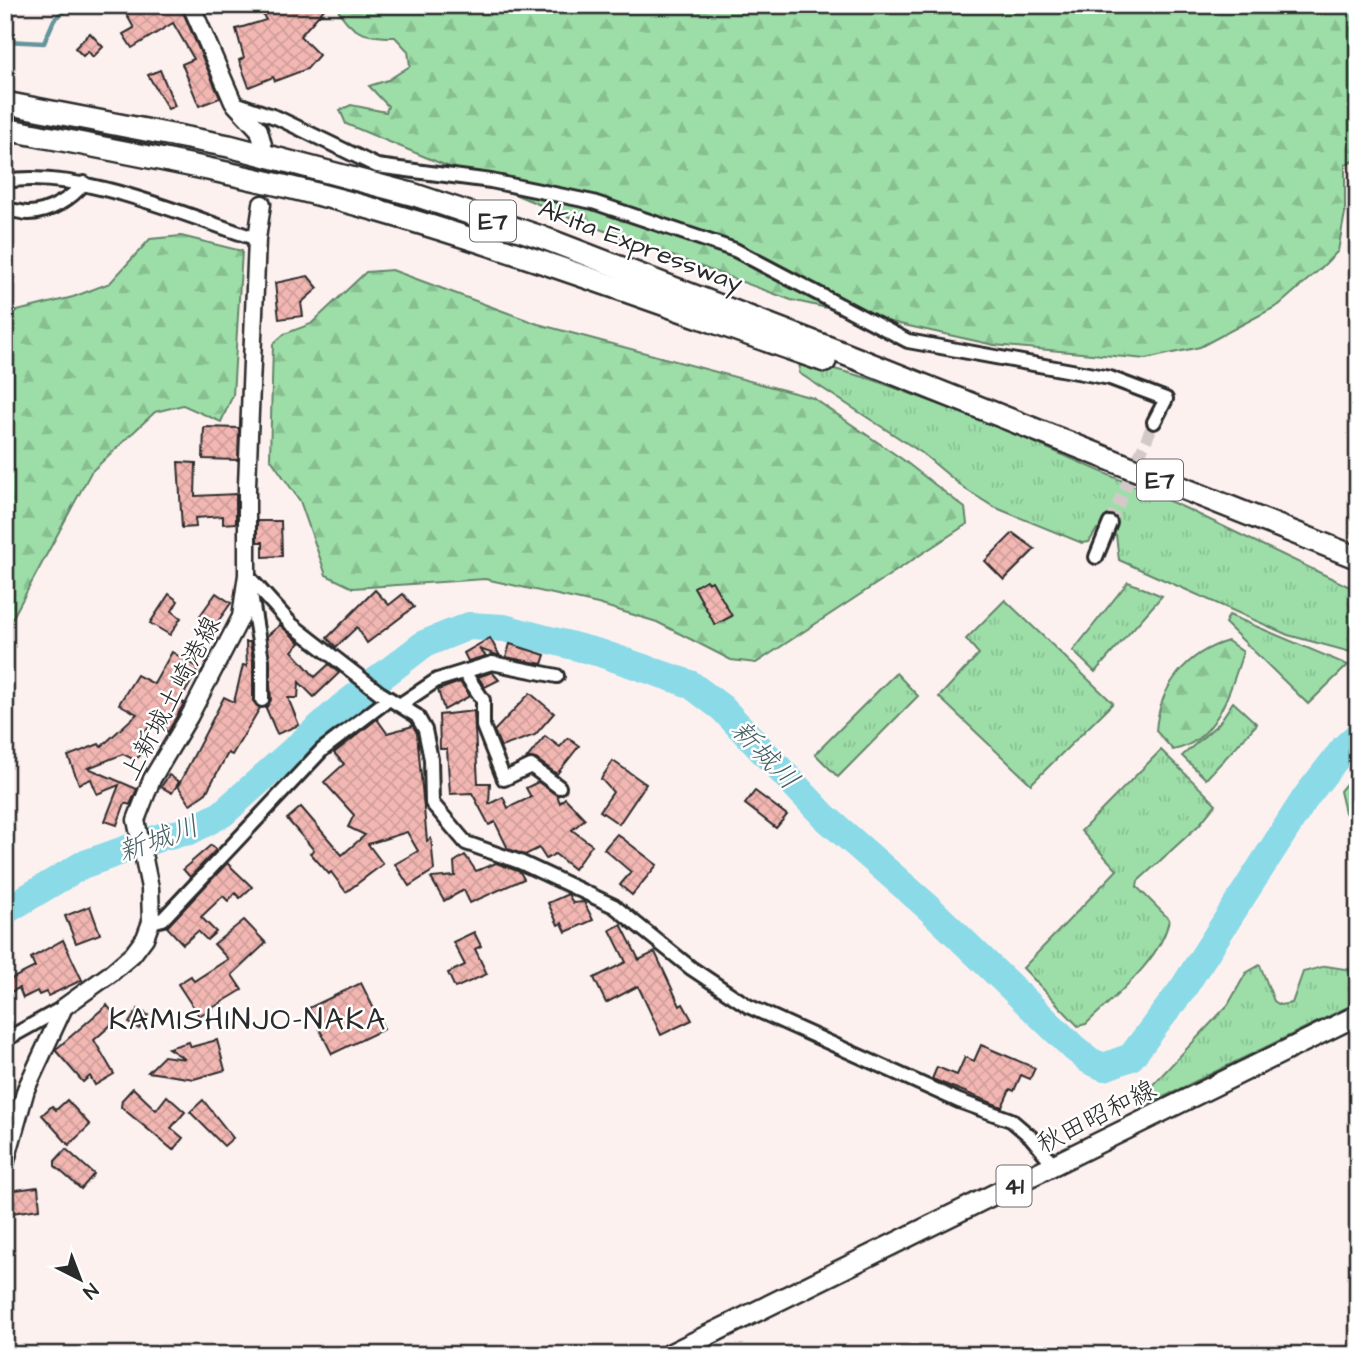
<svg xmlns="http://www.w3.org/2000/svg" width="1363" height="1360" viewBox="0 0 1363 1360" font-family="'Architects Daughter','Klee One',sans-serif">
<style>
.grass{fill:url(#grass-tufts);stroke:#64846a;stroke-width:2}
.forest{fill:url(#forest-firs);stroke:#64846a;stroke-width:2}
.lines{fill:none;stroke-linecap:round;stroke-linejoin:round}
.stream{stroke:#65949c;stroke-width:4.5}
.river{stroke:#8bdae7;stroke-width:28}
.building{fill:url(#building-cross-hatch);stroke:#2b2b2b;stroke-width:2}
.minor-tunnel{stroke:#d3c9c9;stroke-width:12;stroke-dasharray:12 6;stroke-linecap:butt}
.minor-casing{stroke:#2b2b2b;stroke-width:18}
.secondary-casing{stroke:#2b2b2b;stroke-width:21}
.primary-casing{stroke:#2b2b2b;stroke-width:24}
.motorway-casing{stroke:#2b2b2b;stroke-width:26}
.minor{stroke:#fff;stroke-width:12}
.secondary{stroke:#fff;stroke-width:16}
.primary{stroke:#fff;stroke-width:19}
.motorway{stroke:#fff;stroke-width:21}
.labels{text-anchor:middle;stroke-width:5;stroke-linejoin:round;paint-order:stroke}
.shield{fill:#fff;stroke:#6b6b6b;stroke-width:2}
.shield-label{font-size:24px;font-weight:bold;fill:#2b2b2b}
.street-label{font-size:26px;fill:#2b2b2b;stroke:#fff}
.water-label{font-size:28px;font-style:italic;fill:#486063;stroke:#fff}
.quarter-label{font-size:30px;letter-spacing:2px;fill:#2b2b2b;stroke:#fff}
</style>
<defs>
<pattern id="grass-tufts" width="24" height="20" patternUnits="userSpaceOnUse" patternTransform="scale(1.75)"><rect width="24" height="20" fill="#9ddea8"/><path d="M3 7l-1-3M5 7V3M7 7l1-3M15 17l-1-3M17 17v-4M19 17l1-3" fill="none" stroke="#87bf91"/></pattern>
<pattern id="forest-firs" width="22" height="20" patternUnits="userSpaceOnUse" patternTransform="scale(1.75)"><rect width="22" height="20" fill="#9ddea8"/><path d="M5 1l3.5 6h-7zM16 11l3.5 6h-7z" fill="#87bf91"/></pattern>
<pattern id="building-cross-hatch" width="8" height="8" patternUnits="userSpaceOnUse" patternTransform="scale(1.75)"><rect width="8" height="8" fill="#f3b7b3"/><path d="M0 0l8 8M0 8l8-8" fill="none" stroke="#d09e9a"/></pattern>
</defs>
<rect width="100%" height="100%" fill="#fdf1f0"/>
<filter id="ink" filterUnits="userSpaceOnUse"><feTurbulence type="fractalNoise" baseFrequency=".0143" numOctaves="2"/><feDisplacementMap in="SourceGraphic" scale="14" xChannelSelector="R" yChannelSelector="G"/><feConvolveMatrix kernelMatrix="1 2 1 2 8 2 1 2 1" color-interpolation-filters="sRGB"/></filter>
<g filter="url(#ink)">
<!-- grass -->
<g class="grass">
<path d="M805,361L871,379L989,423L1185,508L1358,591V654L1288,635L1119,560L1116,535L1097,529L1089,542L1082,543L994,507L965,489L922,453L799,373L800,364Z"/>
<path d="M1128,582L1162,596L1095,672L1073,651Z"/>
<path d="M1005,600L1113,703L1031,784L939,697L979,654L966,639Z"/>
<path d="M1229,615L1348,665L1308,704L1225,623Z"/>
<path d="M896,673L918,696L838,777L815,754Z"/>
<path d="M1233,702L1257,724L1206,779L1182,756L1219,723Z"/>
<path d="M1161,750L1216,804L1199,825L1138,881L1137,887L1169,919C1163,958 1114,997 1086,1024L1078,1026L1023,968L1117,870L1081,831Z"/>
<path d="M1358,769V833L1345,812L1340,791Z"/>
<path d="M1260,965L1274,1001L1280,1005L1292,1003L1303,972L1326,966L1358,971V1002L1151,1103L1145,1101L1144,1094L1228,1005L1246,973Z"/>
</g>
<!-- forest -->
<g class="forest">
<path d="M335,5H1358V159L1345,165V213L1338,251L1320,269L1279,305L1200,347L1146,359L994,345L791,300L586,224L346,124L340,110L351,105L386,112L388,106L369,86L388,80L410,66L408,51L395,37C364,37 351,34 335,5Z"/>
<path d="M181,236L242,251L233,395L221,422L183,405L155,412L91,472L5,632V314L73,297L110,283L150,239Z"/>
<path d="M392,270L538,324L813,398L902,459L965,508L967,524L756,663L731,660L657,622L598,604L485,579L353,588L326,575L300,501L270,458L273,344L284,334L311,324L366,272Z"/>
<path d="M1228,641L1243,652C1231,689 1217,742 1173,750L1156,731C1159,687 1186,653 1228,641Z"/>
</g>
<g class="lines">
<!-- stream -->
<path class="stream" d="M5,41L44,43L54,20L70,5"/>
<!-- river -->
<path class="river" d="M5,911L82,865L164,836L190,831L222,814L342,707L424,644L469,626L504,628L600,653L690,684L722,708L825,817L928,907L1074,1048L1090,1061L1104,1067L1131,1057L1182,990L1306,797L1345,747L1358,735"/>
</g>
<!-- building -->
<g class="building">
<path d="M135,5H156L161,13L180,5L220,98L199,106L182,64L194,59L173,23L132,48L123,34L134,28L125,12Z"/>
<path d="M257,5H328L300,36L319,55L307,69L275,81L273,77L249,87L239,60L244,58L236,29L266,20Z"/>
<path d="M90,33L103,47L93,57L88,51L83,56L75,48Z"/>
<path d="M160,70L175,106L168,109L148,75Z"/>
<path d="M308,276L318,288L301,303L303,316L279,319L275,283Z"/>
<path d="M204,427L239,428L238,460L203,459Z"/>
<path d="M178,462L196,463L195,496L236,494V523L223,524V516L195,518L196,527L182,528Z"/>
<path d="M257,521H281L282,556L263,557V542H257Z"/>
<path d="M1013,533L1035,549L1004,580L985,561Z"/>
<path d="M706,580L708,583L712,581L732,616L715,625L694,587Z"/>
<path d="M375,590L389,605L403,594L414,607L367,643L357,627L336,647L327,638Z"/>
<path d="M216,593L231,603L214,627L199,617Z"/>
<path d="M169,594L178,601L172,611L181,618L170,635L150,623Z"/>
<path d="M280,625L300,643L292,651L315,677L329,664L339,673L314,697L299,682L298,698H288L299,725L277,734L266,708L271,700L267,636Z"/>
<path d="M490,638L500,656L479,649L486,656L468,661L464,653Z"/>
<path d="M246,642H250L253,661V701L260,708L232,755L228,753L206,793L190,804L178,786L224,697L234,702L243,665L247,666Z"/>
<path d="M510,644L545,655L542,664L506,657Z"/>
<path d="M172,652L199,668L180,701L184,703L168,732L154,723L134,741L144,752L135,760L123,754L88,768L137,789L130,805L125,803L117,825L105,821L119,785L97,794L91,779L79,784L68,756L99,744L101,747L137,714L119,704L137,675L154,684Z"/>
<path d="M492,672L499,680L485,687L478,677Z"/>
<path d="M460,682L470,696L444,710L438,690Z"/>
<path d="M530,693L554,713L535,735L501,747L494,731Z"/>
<path d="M474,711L478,783H490L489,804L503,797L508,808L531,797L526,788L538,782L557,795L560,803L565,798L585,819L572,830L592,845L574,869L555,854L546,859L539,848L525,855L508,849L495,822L489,825L472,793L450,794L447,749H440L439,715Z"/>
<path d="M377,719L387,733L413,726L417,733L427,841L431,838L434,870L409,886L395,864L418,851L407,832L368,844L383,864L346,892L331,872L329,874L310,853L314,850L287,819L301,807L342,855L365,835L348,827L354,815L324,782L344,764L334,753Z"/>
<path d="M545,736L560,747L568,738L579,746L557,774L536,759L527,758Z"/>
<path d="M613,761L646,784L619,824L600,811L613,792L601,779Z"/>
<path d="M169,775L179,782L172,793L161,787Z"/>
<path d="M755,791L787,815L776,828L745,804Z"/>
<path d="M617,834L657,865L632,895L620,885L631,872L604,849Z"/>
<path d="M211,845L216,850L190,877L183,869Z"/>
<path d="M465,855L476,871L496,863L520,872L524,879L470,903L464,890L444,901L431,878L455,876L454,862Z"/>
<path d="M227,863L252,887L240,898L235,893L228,901L223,896L201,917L216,932L207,940L198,931L183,944L167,927Z"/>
<path d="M568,894L573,903L584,902L593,920L566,932L562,923L558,925L548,903Z"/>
<path d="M90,906L100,934L76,943L65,916Z"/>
<path d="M244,920L266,943L232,975L242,990L199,1016L178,984L191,976L194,981L228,959L214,944Z"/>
<path d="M621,924L639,960L655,952L680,1006L683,1004L692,1020L661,1035L638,986L606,1003L594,978L626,962L610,930Z"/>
<path d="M474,932L481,946L475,949L487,974L455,988L448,973L465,965L453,942Z"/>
<path d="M63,940L82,980L48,996L46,992L39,995L37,991L23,998L19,988L5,995V982L35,967L31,958Z"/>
<path d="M361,983L384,1029L332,1054L309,1008Z"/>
<path d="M107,1005L118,1019L94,1040L114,1074L95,1085L90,1076L83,1082L55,1050Z"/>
<path d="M138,1009L148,1015L139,1029L129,1023Z"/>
<path d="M217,1040L225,1070L194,1079L148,1072L164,1056L185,1059L168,1048L189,1042L191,1047Z"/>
<path d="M981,1045L1035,1068L1030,1079L1021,1075L1014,1091L1010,1089L1002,1107L932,1079L937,1067L957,1075L965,1057L974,1061Z"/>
<path d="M133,1088L156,1110L167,1096L185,1112L171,1128L183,1138L173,1150L121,1107L122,1100Z"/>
<path d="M67,1100L90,1125L69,1145L42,1115L52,1106L56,1110Z"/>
<path d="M203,1100L233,1138L224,1146L190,1112Z"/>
<path d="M66,1149L94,1174L81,1189L55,1166V1161Z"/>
<path d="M38,1187L40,1209L11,1213L8,1191Z"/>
</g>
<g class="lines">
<!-- minor-tunnel -->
<path class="minor-tunnel" d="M1110,523L1154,422"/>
<defs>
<g id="minor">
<path d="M235,103L278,118L377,166L491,181L593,202L735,250L908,341L1110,378L1166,399L1154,422"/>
<path d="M5,181C82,169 183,215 257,239"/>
<path d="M5,212C14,208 19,213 28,213C49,213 72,198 84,183"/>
<path d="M1096,557L1110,523"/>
<path d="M247,575L291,624L380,693L417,716L425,730L431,759L432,803L466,843L520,862L614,906L691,968L748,1006L959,1101L1011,1120L1031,1137L1055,1166"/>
<path d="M249,582L262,660V700"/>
<path d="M464,672L483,700V726L504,779L531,766L559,787"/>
<path d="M401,704L437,680L492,663L557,676"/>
<path d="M151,922L163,919L322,750L389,699"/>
<path d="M5,1040L64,1007"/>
</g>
<g id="secondary">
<path d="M191,5L233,102L259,130L263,145"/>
<path d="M5,1164L26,1089L64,1007L110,974L133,954L145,938L151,922L150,888L136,820L152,779L189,717L241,617L247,575V485L257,239L262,204"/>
</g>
<path id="primary" d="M668,1355L1358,1015"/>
<g id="motorway">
<path d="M5,103L229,146L415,195L541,237L845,354L1358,558"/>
<path d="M5,129C129,153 252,175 373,209C526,253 675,309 825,361"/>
</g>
</defs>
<!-- minor casing -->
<use href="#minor" class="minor-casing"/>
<!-- secondary casing -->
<use href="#secondary" class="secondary-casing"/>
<!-- primary casing -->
<use href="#primary" class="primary-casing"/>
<!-- motorway casing -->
<use href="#motorway" class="motorway-casing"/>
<!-- minor -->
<use href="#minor" class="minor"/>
<!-- secondary -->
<use href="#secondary" class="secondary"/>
<!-- primary -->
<use href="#primary" class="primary"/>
<!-- motorway -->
<use href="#motorway" class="motorway"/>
</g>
</g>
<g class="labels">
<!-- shield labels -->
<g class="shield">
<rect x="470" y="200.5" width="46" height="41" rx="5"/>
<rect x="1137" y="459.5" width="46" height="41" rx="5"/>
<rect x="996.5" y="1165.5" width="35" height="41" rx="5"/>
</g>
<g class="shield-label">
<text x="493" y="229">E7</text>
<text x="1160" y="488">E7</text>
<text x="1014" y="1194">41</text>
</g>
<!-- street labels -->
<g class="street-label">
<text transform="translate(641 245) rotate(21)" y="9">Akita Expressway</text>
<text transform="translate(170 698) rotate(-62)" y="9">上新城土崎港線</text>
<text transform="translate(1096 1116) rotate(-27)" y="9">秋田昭和線</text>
</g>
<!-- water labels -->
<g class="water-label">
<text transform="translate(766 754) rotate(46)" y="10">新城川</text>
<text transform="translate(158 838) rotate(-20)" y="10">新城川</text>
</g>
<!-- quarter labels -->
<g class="quarter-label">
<text x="248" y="1029">KAMISHINJO-NAKA</text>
</g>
</g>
<!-- margin -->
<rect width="1363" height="1360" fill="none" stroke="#fff" stroke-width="28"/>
<rect x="14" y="14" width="1335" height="1332" fill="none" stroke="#2b2b2b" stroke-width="2.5" filter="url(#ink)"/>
<!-- north arrow -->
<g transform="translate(80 1279) rotate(138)" stroke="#ffffff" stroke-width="5" paint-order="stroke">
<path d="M0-5L12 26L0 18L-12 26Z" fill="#2b2b2b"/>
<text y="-10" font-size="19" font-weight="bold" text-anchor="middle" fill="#2b2b2b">N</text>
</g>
</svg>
